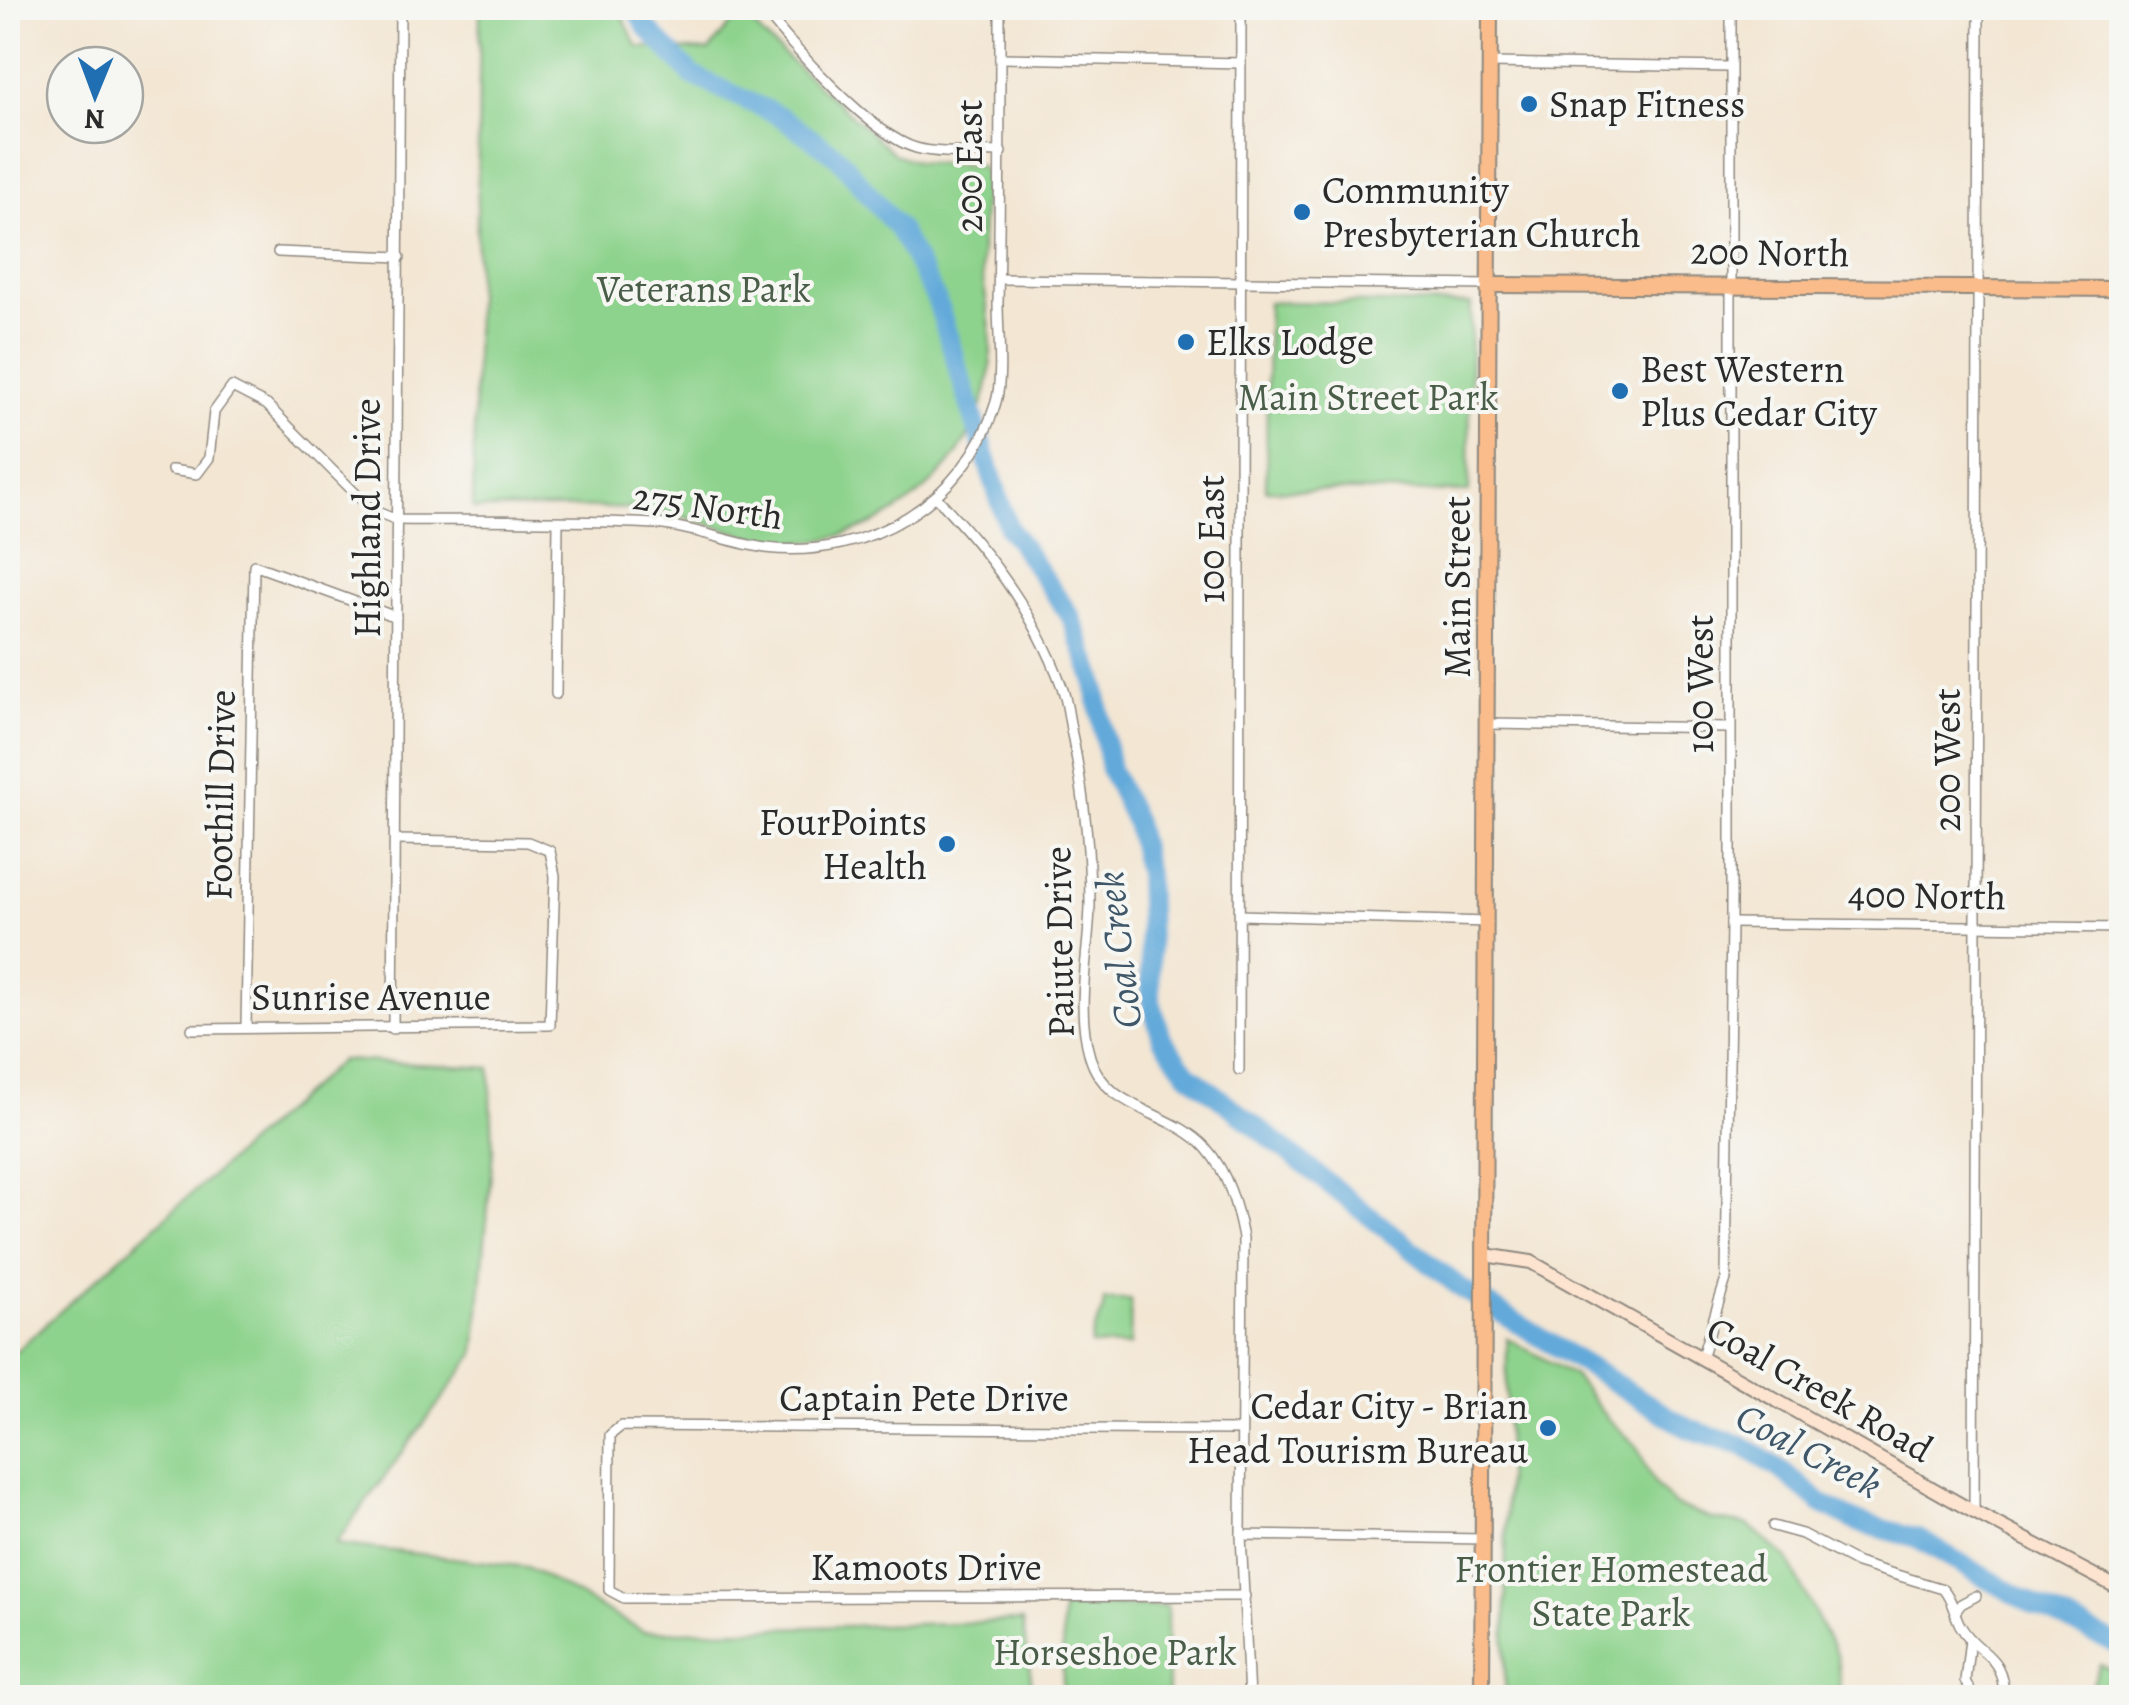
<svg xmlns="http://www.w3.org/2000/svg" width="2129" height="1705" viewBox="0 0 2129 1705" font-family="Alegreya,serif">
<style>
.green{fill:#8ed38d;stroke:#5c7f5c;stroke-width:2.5}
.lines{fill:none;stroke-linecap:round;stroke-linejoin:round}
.river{stroke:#64aada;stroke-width:20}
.street-casing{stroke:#8f887f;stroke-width:12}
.secondary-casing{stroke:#8f887f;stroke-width:16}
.primary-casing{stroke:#8f887f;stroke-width:18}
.street{stroke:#fff;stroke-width:9}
.secondary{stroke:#fde4d0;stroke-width:12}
.primary{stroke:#f9bc8a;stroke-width:14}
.poi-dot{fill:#1f6fb2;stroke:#f6f6f2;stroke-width:4}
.labels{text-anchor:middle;stroke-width:8;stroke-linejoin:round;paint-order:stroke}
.poi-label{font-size:38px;fill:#2b2b2b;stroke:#f6f6f2;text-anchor:start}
.street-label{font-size:38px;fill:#2b2b2b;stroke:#f6f6f2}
.park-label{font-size:38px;fill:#495d48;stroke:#f6f6f2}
.water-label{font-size:40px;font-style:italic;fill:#3f5768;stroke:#f6f6f2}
</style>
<rect width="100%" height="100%" fill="#f6f6f2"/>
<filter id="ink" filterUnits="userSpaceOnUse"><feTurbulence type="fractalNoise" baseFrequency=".01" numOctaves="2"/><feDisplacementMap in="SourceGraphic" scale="20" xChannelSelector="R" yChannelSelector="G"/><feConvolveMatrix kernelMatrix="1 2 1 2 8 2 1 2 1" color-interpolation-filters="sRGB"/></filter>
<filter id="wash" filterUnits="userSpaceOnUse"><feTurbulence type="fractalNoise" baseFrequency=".0048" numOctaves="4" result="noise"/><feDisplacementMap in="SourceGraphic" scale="40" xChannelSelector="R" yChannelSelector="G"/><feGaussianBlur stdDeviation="2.25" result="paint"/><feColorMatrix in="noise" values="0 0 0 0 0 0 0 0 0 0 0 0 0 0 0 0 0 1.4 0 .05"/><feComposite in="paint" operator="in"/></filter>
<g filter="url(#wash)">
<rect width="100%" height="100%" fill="#f3e6d3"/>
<!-- green -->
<g class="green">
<path d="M480,8H618L638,47L709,51L738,15L746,14L761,34L894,154L917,162L980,166L985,174C984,208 978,246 983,280C988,310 993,340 990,370C979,466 883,545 788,542C742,540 700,517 655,511C600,505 530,509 473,509Z"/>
<path d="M1268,302L1471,304L1469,492L1266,490Z"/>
<path d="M341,1060L490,1068L493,1150L475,1354L335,1544L527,1567L644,1632L1022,1621L1034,1697H8V1358Z"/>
<path d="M1104,1300H1131L1130,1346L1091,1345C1091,1327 1104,1318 1104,1300Z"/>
<path d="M1507,1338L1574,1376L1606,1417L1636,1445L1655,1484L1674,1505L1711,1519L1748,1525L1787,1558L1837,1656L1841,1697H1505Z"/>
<path d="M1167,1606L1168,1697H1063L1062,1607Z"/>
<path d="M2100,1664L2121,1676V1697H2088Z"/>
</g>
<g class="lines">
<!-- river -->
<path class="river" d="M635,8L646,27L692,75L780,116L838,157L899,230L937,301L1008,527L1071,617L1094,678L1110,769L1135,822L1147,874L1151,1001L1162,1039L1188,1073L1462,1289L1689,1429L1742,1445L1781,1470L1821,1503L1857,1522L1917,1538L2035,1606L2122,1647"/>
</g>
</g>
<g filter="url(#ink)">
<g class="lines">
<defs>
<g id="street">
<path d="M763,8C789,45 873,136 916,148C941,155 975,151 1001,152"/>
<path d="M1000,58L1241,63"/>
<path d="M1490,63L1730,67"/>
<path d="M278,252L400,257"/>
<path d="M999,279L1491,285"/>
<path d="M172,470L197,474L209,458L214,412L232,387L267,405L372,510L397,520C483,521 570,519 655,524C694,527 729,543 766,548C867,560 967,501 996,402C1003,379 998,330 998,304C1000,205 1000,106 1000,8"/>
<path d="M937,498C988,551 1037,617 1062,687C1068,703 1069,723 1073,739C1084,795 1090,849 1090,905C1089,956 1075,1007 1090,1057C1106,1111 1171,1110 1206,1148C1228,1173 1237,1206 1243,1238L1241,1535L1249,1698"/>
<path d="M556,694L558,522"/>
<path d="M1489,724L1729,728"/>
<path d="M1240,915L1488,922"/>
<path d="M1731,923L2122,928"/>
<path d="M246,1027L254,565L396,617"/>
<path d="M192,1029L550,1025L555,876L550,851L528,842L395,840"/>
<path d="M393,1029L400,8"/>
<path d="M1239,1070L1241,8"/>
<path d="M1702,1356L1726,1279L1731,923V8"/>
<path d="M1240,1430L621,1426L610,1435L609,1590L624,1598L1245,1596"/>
<path d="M1974,1512L1979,8"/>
<path d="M1773,1526L1802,1534L1857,1563L1943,1589C1953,1600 1953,1612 1960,1625C1977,1656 2004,1651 2004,1698"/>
<path d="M1241,1535L1483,1539"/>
<path d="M1955,1612L1961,1604L1976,1596"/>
<path d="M1970,1639L1965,1681L1974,1698"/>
</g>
<path id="secondary" d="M1485,1255L1531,1262L1974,1512L2122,1590"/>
<g id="primary">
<path d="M1491,285L2122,289"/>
<path d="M1482,1698L1490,8"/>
</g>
</defs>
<!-- street casing -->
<use href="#street" class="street-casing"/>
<!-- secondary casing -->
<use href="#secondary" class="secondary-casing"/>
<!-- primary casing -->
<use href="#primary" class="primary-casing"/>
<!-- street -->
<use href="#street" class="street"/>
<!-- secondary -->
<use href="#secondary" class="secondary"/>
<!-- primary -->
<use href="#primary" class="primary"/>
</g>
</g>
<!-- markers -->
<g class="poi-dot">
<circle cx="1529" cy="104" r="10"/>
<circle cx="1302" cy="212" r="10"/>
<circle cx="1186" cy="342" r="10"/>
<circle cx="1620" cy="391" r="10"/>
<circle cx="947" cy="844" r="10"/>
<circle cx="1548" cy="1428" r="10"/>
</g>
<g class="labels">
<!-- poi labels -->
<g class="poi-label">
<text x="1549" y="117">Snap Fitness</text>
<text x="1322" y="203">Community<tspan x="1322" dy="44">Presbyterian Church</tspan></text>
<text x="1206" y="355">Elks Lodge</text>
<text x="1640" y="382">Best Western<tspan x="1640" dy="44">Plus Cedar City</tspan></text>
<text x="927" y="835" text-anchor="end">FourPoints<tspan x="927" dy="44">Health</tspan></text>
<text x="1528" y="1419" text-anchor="end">Cedar City - Brian<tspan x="1528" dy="44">Head Tourism Bureau</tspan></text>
</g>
<!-- street labels -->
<g class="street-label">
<text transform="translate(969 166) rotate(-90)" y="13">200 East</text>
<text transform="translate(1770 252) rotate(1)" y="13">200 North</text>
<text transform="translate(708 506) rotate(8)" y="13">275 North</text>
<text transform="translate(367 518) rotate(-90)" y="13">Highland Drive</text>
<text transform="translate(1211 539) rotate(-90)" y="13">100 East</text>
<text transform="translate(1457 587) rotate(-90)" y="13">Main Street</text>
<text transform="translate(1700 684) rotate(-90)" y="13">100 West</text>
<text transform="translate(1947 760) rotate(-90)" y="13">200 West</text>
<text transform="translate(220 795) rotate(-89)" y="13">Foothill Drive</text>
<text transform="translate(1927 895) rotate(1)" y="13">400 North</text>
<text transform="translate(1059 942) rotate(-91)" y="13">Paiute Drive</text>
<text x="371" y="1010">Sunrise Avenue</text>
<text transform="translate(1820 1389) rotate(30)" y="13">Coal Creek Road</text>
<text x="924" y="1411">Captain Pete Drive</text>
<text x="926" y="1580">Kamoots Drive</text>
</g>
<!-- park labels -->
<g class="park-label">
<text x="704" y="302">Veterans Park</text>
<text x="1368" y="410">Main Street Park</text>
<text x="1611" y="1582">Frontier Homestead<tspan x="1611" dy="44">State Park</tspan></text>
<text x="1115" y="1665">Horseshoe Park</text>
</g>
<!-- water labels -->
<g class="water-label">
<text transform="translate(1118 950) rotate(-97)" y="14">Coal Creek</text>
<text transform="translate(1809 1450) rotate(28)" y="14">Coal Creek</text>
</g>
</g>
<!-- margin -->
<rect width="2129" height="1705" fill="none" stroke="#f6f6f2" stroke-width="40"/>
<!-- north arrow -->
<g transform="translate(95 95) rotate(181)"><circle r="48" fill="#f6f6f2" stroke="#a5a5a2" stroke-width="2.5"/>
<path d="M0-8L18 38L0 25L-18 38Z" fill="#1f6fb2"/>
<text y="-15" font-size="28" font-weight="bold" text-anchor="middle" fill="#2b2b2b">N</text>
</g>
</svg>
